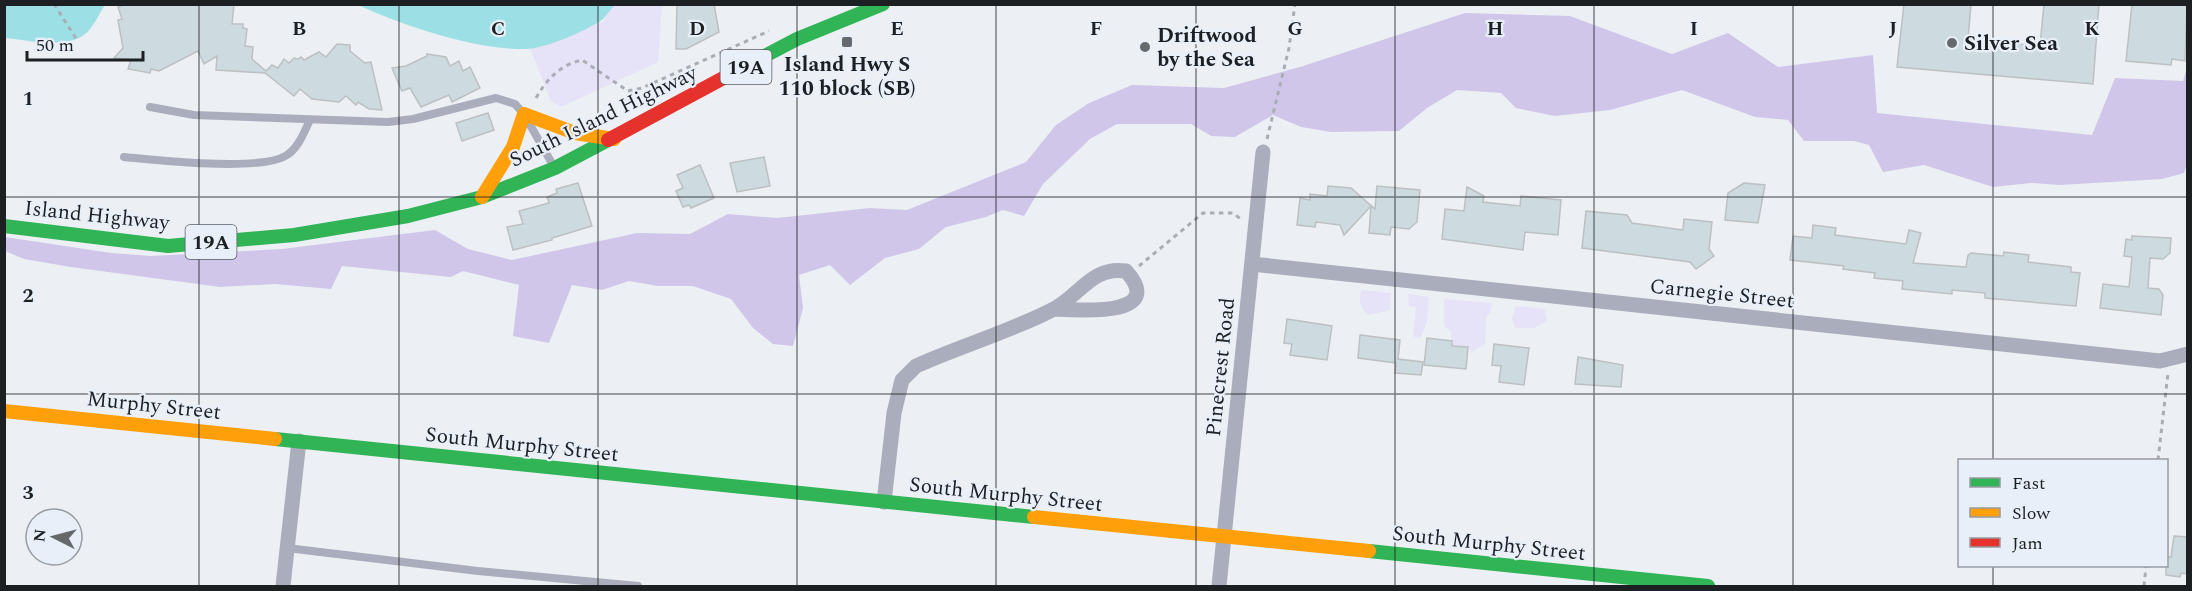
<svg xmlns="http://www.w3.org/2000/svg" width="2192" height="591" viewBox="0 0 2192 591" font-family="Spectral,serif">
<style>
.green{fill:#e6e2f7}
.forest{fill:#d0c6ea}
.water{fill:#9ce0e6}
.building{fill:#cddae0;stroke:#bcc0c2;stroke-width:1.5}
.lines{fill:none;stroke-linecap:round;stroke-linejoin:round}
.path{stroke:#aaadb5;stroke-width:3;stroke-dasharray:4.5 4.5;stroke-linecap:butt}
.lane{stroke:#aaadbb;stroke-width:8}
.street{stroke:#aaadbb;stroke-width:15}
.fast{stroke:#30b455;stroke-width:14}
.slow{stroke:#ff9f0a;stroke-width:14}
.jam{stroke:#e5322d;stroke-width:14}
.grid{fill:none;stroke:#1d2023;stroke-width:1.5;stroke-opacity:0.55}
.poi-dot{fill:#65696c;stroke:#e8eff8;stroke-width:2}
.labels{text-anchor:middle;stroke-width:4.5;stroke-linejoin:round;paint-order:stroke}
.shield{fill:#e8eff8;stroke:#5a5e63;stroke-width:1.5}
.shield-label{font-size:20px;font-weight:bold;fill:#1d2023}
.poi-label{font-size:21px;font-weight:bold;fill:#1d2023;stroke:#e8eff8;text-anchor:start}
.street-label{font-size:21px;fill:#1d2023;stroke:#e8eff8}
.grid-label{font-size:20px;text-anchor:middle;font-weight:bold;fill:#1d2023;stroke:#e8eff8;stroke-width:4.5;stroke-linejoin:round;paint-order:stroke}
</style>
<rect width="100%" height="100%" fill="#ecf0f4"/>
<!-- green -->
<g class="green">
<path d="M613,5H662L658,62L561,107L551,101L529,46L603,22Z"/>
<path d="M1362,290L1391,293L1390,310L1368,315C1361,308 1357,299 1362,290Z"/>
<path d="M1408,294L1429,297L1427,321L1420,339L1413,336L1416,307L1409,306Z"/>
<path d="M1444,299L1492,303L1490,313L1486,317L1485,344L1472,352L1468,347L1452,346L1451,331L1444,326Z"/>
<path d="M1516,306L1545,309L1547,321L1534,328H1515L1512,318Z"/>
</g>
<!-- forest -->
<path class="forest" d="M1465,13L1570,16L1672,54L1728,33L1778,67L1873,55L1877,113L2092,135L2115,78L2183,81L2187,67L2188,161L2184,173L2162,179L2060,185L2031,183L1993,187L1924,165L1883,172L1869,145L1854,141H1804L1788,120L1755,117L1682,90L1610,110L1555,116L1516,108L1501,93L1457,90L1427,108L1399,131L1331,132L1301,127L1273,115L1235,137L1211,136L1191,124H1117L1090,139L1043,184L1024,216L1003,210L986,217L946,227L919,249L885,258L850,285L830,265L799,275L803,308L793,346L773,344L753,328L731,299L693,286H658L629,281L602,290L572,285L549,343L513,336L519,285L463,271L451,277L342,266L331,289L275,284L220,287L71,267L24,259L5,251V237L111,253L151,256L282,249L435,230L468,249L512,260L637,233L690,234L728,214L777,218L870,208L907,210L1026,162L1056,125L1089,103L1132,85L1224,88L1303,66Z"/>
<!-- water -->
<g class="water">
<path d="M4,5L5,4L105,5C100,12 96,22 90,29C72,52 30,40 5,38Z"/>
<path d="M358,5H615C611,9 607,15 603,19C589,30 544,49 526,49C475,50 404,26 358,5Z"/>
</g>
<!-- building -->
<g class="building">
<path d="M126,4H234L232,24H243V28L247,29L245,46L253,47L252,59L266,71L272,65L278,68L284,59L289,63L294,58L298,59L301,57L304,60L319,52L326,57L337,44L350,45V51L365,63L371,62L382,110L369,109L358,102L356,105L346,96L339,102L312,99L300,89L294,96L265,73L216,70L217,56L204,64L198,51L159,71L151,69L150,73L128,69L131,60L114,58L123,48L118,20L122,19L118,7Z"/>
<path d="M677,4H714L719,32L686,49H676Z"/>
<path d="M1904,4H1971L1968,39L2040,46L2044,4H2099L2093,84L1897,67Z"/>
<path d="M2132,4H2187L2185,61L2172,59L2171,65L2126,61Z"/>
<path d="M427,54L446,57L450,66L459,61L463,71L470,67L480,88L452,102L449,95L421,107L410,88L402,91L392,68L406,66L427,56Z"/>
<path d="M488,113L494,130L462,141L456,123Z"/>
<path d="M764,157L770,186L737,192L730,163Z"/>
<path d="M700,165L714,198L691,208L689,205L683,207L676,191L683,188L677,175Z"/>
<path d="M578,183L592,226L552,238V240L513,250L507,227L523,224L519,211L549,203L547,197L557,193L556,189Z"/>
<path d="M1744,183L1765,185L1758,223L1725,220L1728,193Z"/>
<path d="M1328,186L1351,188L1375,209L1377,186L1420,190L1417,222L1409,229L1391,227L1390,235L1369,233L1371,206L1344,235L1340,225L1316,222L1315,227L1297,225L1300,198L1310,200V194L1327,196Z"/>
<path d="M1467,187L1484,196L1483,202L1520,206L1521,196L1561,200L1558,235L1525,232L1523,250L1442,239L1445,209L1464,211Z"/>
<path d="M1586,211L1627,215L1632,223L1683,230L1684,219L1712,222L1709,249L1714,256L1696,269L1690,262L1582,248Z"/>
<path d="M1813,225L1836,228L1835,235L1906,244L1909,230L1921,233L1913,263L1966,267L1968,255L1971,253L2003,256L2004,252L2029,255L2028,262L2071,267V272L2080,273L2076,306L1985,298V293L1952,290V294L1902,289L1903,281L1874,278L1875,273L1843,269L1844,266L1790,260L1793,236L1812,238Z"/>
<path d="M2132,236L2171,238L2170,253L2163,259L2150,258L2148,288L2159,289L2163,295L2161,315L2100,308L2103,284L2129,287L2132,257L2124,256L2126,239L2132,240Z"/>
<path d="M1287,319L1332,326L1327,360L1290,355L1292,344L1284,343Z"/>
<path d="M1360,335L1400,340L1398,359L1423,362L1421,375L1395,373L1396,363L1358,358Z"/>
<path d="M1427,338L1452,341V346L1468,347L1466,369L1424,365Z"/>
<path d="M1494,344L1529,348L1524,385L1499,382L1501,366L1492,365Z"/>
<path d="M1578,357L1623,365L1621,387L1575,384Z"/>
<path d="M2174,536L2187,537V574L2181,573L2180,577L2166,575V557H2171Z"/>
</g>
<g class="lines">
<!-- path -->
<g class="path">
<path d="M54,4L77,40"/>
<path d="M536,98C547,79 560,65 582,60L628,91L642,88L769,31"/>
<path d="M1267,139L1289,48L1295,4"/>
<path d="M1139,266L1203,213H1233L1242,220"/>
<path d="M2158,460L2168,373"/>
<path d="M2144,586L2146,566"/>
</g>
<!-- lane -->
<g class="lane">
<path d="M150,107L194,115L388,122L413,119L496,98L515,104L523,113"/>
<path d="M529,123L554,167"/>
<path d="M124,157C157,160 262,172 287,155C299,147 304,132 310,120"/>
<path d="M287,548L478,571L638,586"/>
</g>
<!-- street -->
<g class="street">
<path d="M1252,264L2160,361L2188,354"/>
<path d="M884,502L894,413L902,380L916,366C960,346 1009,332 1052,310C1080,296 1091,266 1126,271C1168,318 1077,310 1054,309"/>
<path d="M283,586L299,441"/>
<path d="M1219,586L1263,152"/>
</g>
<!-- fast -->
<g class="fast">
<path d="M742,68L797,39L883,4"/>
<path d="M4,226L168,246L294,235L408,216L482,197L555,168L608,140"/>
<path d="M275,439L1034,517"/>
<path d="M1369,551L1708,586"/>
</g>
<!-- slow -->
<g class="slow">
<path d="M482,197L513,147L524,114L575,133L614,139"/>
<path d="M4,411L275,439"/>
<path d="M1034,517L1369,551"/>
</g>
<!-- jam -->
<path class="jam" d="M608,140L742,68"/>
</g>
<!-- grid -->
<path class="grid" d="M199,4V586M399,4V586M598,4V586M797,4V586M996,4V586M1196,4V586M1395,4V586M1594,4V586M1793,4V586M1993,4V460M4,197H2188M4,394H2188M1993,566V586"/>
<!-- markers -->
<g class="poi-dot">
<rect x="841" y="36" width="12" height="12" rx="3"/>
<circle cx="1952" cy="43" r="6"/>
<circle cx="1145" cy="47" r="6"/>
</g>
<g class="labels">
<!-- shield labels -->
<g class="shield">
<rect x="720.5" y="50" width="51" height="34" rx="4.5"/>
<rect x="185.5" y="225" width="51" height="34" rx="4.5"/>
</g>
<g class="shield-label">
<text x="746" y="74">19A</text>
<text x="211" y="249">19A</text>
</g>
<!-- poi labels -->
<g class="poi-label">
<text x="1157" y="42">Driftwood<tspan x="1157" dy="24">by the Sea</tspan></text>
<text x="1964" y="50">Silver Sea</text>
<text x="847" y="71" text-anchor="middle">Island Hwy S<tspan x="847" dy="24">110 block (SB)</tspan></text>
</g>
<!-- street labels -->
<g class="street-label">
<text transform="translate(603 116) rotate(-26)" y="7">South Island Highway</text>
<text transform="translate(97 215) rotate(6)" y="7">Island Highway</text>
<text transform="translate(1722 293) rotate(6)" y="7">Carnegie Street</text>
<text transform="translate(1220 367) rotate(-84)" y="7">Pinecrest Road</text>
<text transform="translate(154 405) rotate(6)" y="7">Murphy Street</text>
<text transform="translate(522 444) rotate(6)" y="7">South Murphy Street</text>
<text transform="translate(1006 494) rotate(6)" y="7">South Murphy Street</text>
<text transform="translate(1489 543) rotate(6)" y="7">South Murphy Street</text>
</g>
</g>
<g class="grid-label">
<text x="299" y="35">B</text>
<text x="498" y="35">C</text>
<text x="697" y="35">D</text>
<text x="897" y="35">E</text>
<text x="1096" y="35">F</text>
<text x="1295" y="35">G</text>
<text x="1495" y="35">H</text>
<text x="1694" y="35">I</text>
<text x="1893" y="35">J</text>
<text x="2092" y="35">K</text>
<text x="28" y="105">1</text>
<text x="28" y="302">2</text>
<text x="28" y="499">3</text>
</g>
<!-- border -->
<rect width="2192" height="591" fill="none" stroke="#1d2023" stroke-width="12"/>
<!-- legend -->
<rect x="1958" y="459" width="210" height="108" fill="#e8eff8" stroke="#979ca3" stroke-width="1.5"/>
<rect x="1970" y="478" width="30" height="9" fill="#30b455" stroke="#979ca3" stroke-width="1.5"/>
<text x="2012" y="489" font-size="18" fill="#1d2023">Fast</text>
<rect x="1970" y="508" width="30" height="9" fill="#ff9f0a" stroke="#979ca3" stroke-width="1.5"/>
<text x="2012" y="519" font-size="18" fill="#1d2023">Slow</text>
<rect x="1970" y="538" width="30" height="9" fill="#e5322d" stroke="#979ca3" stroke-width="1.5"/>
<text x="2012" y="549" font-size="18" fill="#1d2023">Jam</text>
<!-- north arrow -->
<g transform="translate(54 537) rotate(276)"><circle r="28" fill="#e8eff8" stroke="#979ca3" stroke-width="1.5"/>
<path d="M0-4.5L10 22L0 15L-10 22Z" fill="#65696c"/>
<text y="-9" font-size="16" font-weight="bold" text-anchor="middle" fill="#1d2023">N</text>
</g>
<!-- scale -->
<path d="M27 51v9h116v-9" fill="none" stroke="#1d2023" stroke-width="3"/>
<text x="36" y="51" font-size="18" fill="#1d2023" stroke="#e8eff8" stroke-width="4.5" paint-order="stroke">50 m</text>
</svg>
